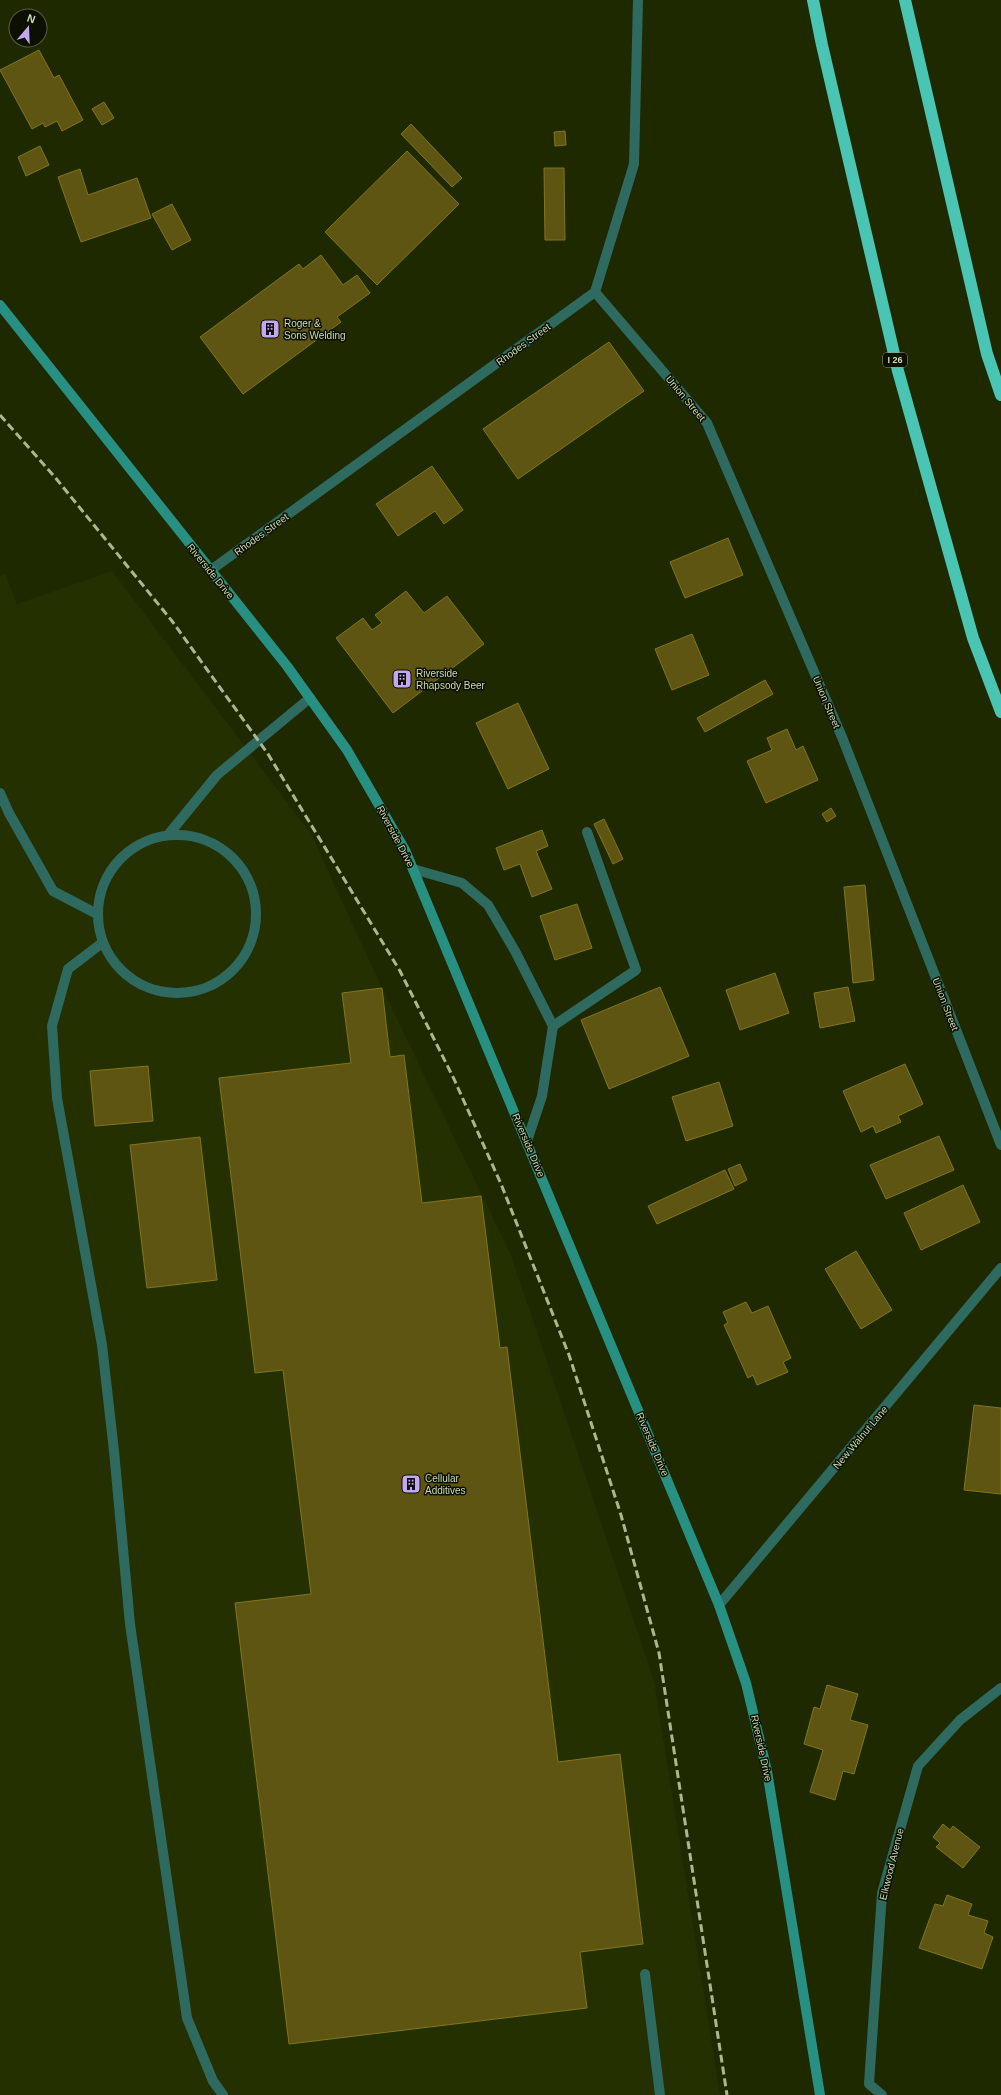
<svg xmlns="http://www.w3.org/2000/svg" width="1001" height="2095" viewBox="0 0 1001 2095" font-family="Helvetica,sans-serif">
<style>
.built{fill:#253000}
.building{fill:#5e5513;stroke:#837718}
.lines{fill:none;stroke-linecap:round;stroke-linejoin:round}
.service{stroke:#2f6a60;stroke-width:10}
.minor{stroke:#2f6a60;stroke-width:10}
.secondary{stroke:#289082;stroke-width:10}
.motorway{stroke:#4ac5b3;stroke-width:12}
.rail{stroke:#abb78f;stroke-width:3;stroke-dasharray:8 4;stroke-linecap:butt}
.labels{text-anchor:middle;stroke-width:3;stroke-linejoin:round;paint-order:stroke}
.shield{fill:#0b1000;stroke:#939d7d;stroke-width:1}
.shield-label{font-size:9px;font-weight:bold;fill:#cdd9b2}
.poi-label{font-size:10px;fill:#cdd9b2;stroke:#0b1000;text-anchor:start}
.street-label{font-size:10px;fill:#cdd9b2;stroke:#0b1000}
</style>
<rect width="100%" height="100%" fill="#1f2900"/>
<!-- built -->
<path class="built" d="M112,571L311,834L382,988L511,1255L654,1681L720,2095H0V576L5,573L17,604Z"/>
<!-- building -->
<g class="building">
<path d="M39,50L54,78L59,75L83,120L62,131L57,121L45,127L43,123L32,129L0,70Z"/>
<path d="M104,102L114,118L102,125L92,109Z"/>
<path d="M411,124L462,178L452,187L401,134Z"/>
<path d="M565,131L566,145L555,146L554,132Z"/>
<path d="M40,146L49,165L26,176L18,157Z"/>
<path d="M407,151L459,204L377,285L325,232Z"/>
<path d="M544,168H564L565,240H545Z"/>
<path d="M80,169L88,195L137,178L151,218L81,242L58,177Z"/>
<path d="M172,204L191,240L172,250L152,214Z"/>
<path d="M321,255L343,285L357,275L370,293L337,317L341,322L243,394L200,337L299,264L303,269Z"/>
<path d="M609,342L644,391L518,479L483,429Z"/>
<path d="M432,466L463,510L444,524L435,511L398,536L376,504Z"/>
<path d="M728,538L743,575L685,598L670,562Z"/>
<path d="M406,591L424,613L447,596L484,644L393,713L336,638L363,618L372,630L382,623L375,615Z"/>
<path d="M692,634L709,675L672,690L655,649Z"/>
<path d="M765,680L773,694L705,732L697,718Z"/>
<path d="M518,703L549,769L508,789L476,723Z"/>
<path d="M787,729L796,750L803,746L818,780L766,803L747,761L772,750L767,738Z"/>
<path d="M831,808L836,816L827,822L822,814Z"/>
<path d="M604,819L623,859L613,864L594,824Z"/>
<path d="M542,830L548,846L536,851L552,889L532,897L520,864L504,870L496,848Z"/>
<path d="M865,885L874,980L853,983L844,887Z"/>
<path d="M577,904L592,948L555,960L540,916Z"/>
<path d="M775,973L789,1013L740,1030L726,990Z"/>
<path d="M660,987L689,1056L609,1089L581,1020Z"/>
<path d="M848,987L855,1021L820,1028L814,993Z"/>
<path d="M382,988L390,1057L404,1055L422,1203L481,1196L500,1348L507,1347L558,1762L620,1754L643,1944L580,1952L587,2008L289,2044L235,1603L311,1594L283,1370L255,1373L219,1078L351,1063L342,993Z"/>
<path d="M905,1064L923,1104L898,1116L901,1122L876,1133L873,1126L861,1132L843,1091Z"/>
<path d="M148,1066L153,1121L95,1126L90,1071Z"/>
<path d="M719,1082L733,1126L686,1141L672,1097Z"/>
<path d="M939,1136L954,1170L886,1199L870,1165Z"/>
<path d="M200,1137L217,1280L147,1288L130,1145Z"/>
<path d="M740,1164L747,1180L735,1186L728,1169Z"/>
<path d="M725,1170L734,1189L657,1224L648,1206Z"/>
<path d="M963,1185L980,1222L921,1250L904,1213Z"/>
<path d="M856,1251L892,1310L861,1329L825,1269Z"/>
<path d="M746,1302L752,1313L768,1306L791,1358L783,1362L788,1372L757,1385L753,1375L748,1378L724,1325L728,1323L723,1312Z"/>
<path d="M974,1405L1001,1408V1494L964,1490Z"/>
<path d="M827,1685L858,1694L850,1720L868,1725L854,1774L843,1771L835,1800L810,1792L823,1750L804,1744L814,1707L820,1709Z"/>
<path d="M943,1824L950,1830L953,1826L980,1847L963,1868L936,1847L940,1843L933,1837Z"/>
<path d="M947,1895L972,1904L968,1915L988,1921L984,1933L993,1937L982,1969L919,1948L935,1904L943,1906Z"/>
</g>
<g class="lines">
<!-- service -->
<g class="service">
<path d="M0,793L9,813L53,891L97,914"/>
<path d="M168,835L217,775L310,698"/>
<circle cx="177" cy="914" r="79"/>
<path d="M413,869L462,883L488,905L515,951L553,1026L542,1096L527,1141"/>
<path d="M102,943L68,969L52,1026L57,1098L102,1345L114,1451L130,1624L187,2018L213,2081L223,2095"/>
<path d="M553,1026L636,970L587,832"/>
<path d="M645,1974L660,2095"/>
</g>
<!-- minor -->
<g class="minor">
<path d="M595,292L707,423L842,737L1001,1145"/>
<path d="M211,570L595,292L634,164L638,0"/>
<path d="M719,1605L1001,1268"/>
<path d="M882,2095L869,2084L882,1893L918,1766L960,1720L1001,1688"/>
</g>
<!-- secondary -->
<path class="secondary" d="M0,305L287,666L347,750L405,850L719,1605L746,1683L767,1771L820,2095"/>
<!-- motorway -->
<g class="motorway">
<path d="M813,0L822,45L898,371L973,638L1001,712"/>
<path d="M905,0L987,354L1001,395"/>
</g>
<!-- rail -->
<path class="rail" d="M0,415L54,476L172,621L268,754L400,971L454,1079L501,1184L569,1355L621,1515L659,1653L727,2095"/>
</g>
<!-- icons -->
<defs>
<symbol id="building-square" viewBox="-11 -11 22 22"><rect x="-9" y="-9" width="18" height="18" rx="4" fill="#c4a7f1" stroke="#0b1000"/><path d="M-4-6H4V6H1V3H-1V6H-4ZM-2.5-4.3h1.7v1.8h-1.7ZM.8-4.3h1.7v1.8H.8ZM-2.5-1h1.7V.8h-1.7ZM.8-1h1.7V.8H.8Z" fill="#111"/></symbol>
</defs>
<g fill-rule="evenodd">
<use href="#building-square" x="259" y="318" width="22" height="22"/>
<use href="#building-square" x="391" y="668" width="22" height="22"/>
<use href="#building-square" x="400" y="1473" width="22" height="22"/>
</g>
<g class="labels">
<!-- shield labels -->
<rect class="shield" x="883" y="353" width="24" height="14" rx="3"/>
<g class="shield-label">
<text x="895" y="363">I 26</text>
</g>
<!-- poi labels -->
<g class="poi-label">
<text x="284" y="327">Roger &amp;<tspan x="284" dy="12">Sons Welding</tspan></text>
<text x="416" y="677">Riverside<tspan x="416" dy="12">Rhapsody Beer</tspan></text>
<text x="425" y="1482">Cellular<tspan x="425" dy="12">Additives</tspan></text>
</g>
<!-- street labels -->
<g class="street-label">
<text transform="translate(523 344) rotate(-36)" y="4">Rhodes Street</text>
<text transform="translate(686 398) rotate(50)" y="4">Union Street</text>
<text transform="translate(261 534) rotate(-36)" y="4">Rhodes Street</text>
<text transform="translate(211 571) rotate(51)" y="4">Riverside Drive</text>
<text transform="translate(827 702) rotate(67)" y="4">Union Street</text>
<text transform="translate(396 836) rotate(62)" y="4">Riverside Drive</text>
<text transform="translate(946 1004) rotate(69)" y="4">Union Street</text>
<text transform="translate(529 1145) rotate(67)" y="4">Riverside Drive</text>
<text transform="translate(860 1437) rotate(-50)" y="4">New Walnut Lane</text>
<text transform="translate(653 1444) rotate(67)" y="4">Riverside Drive</text>
<text transform="translate(762 1748) rotate(78)" y="4">Riverside Drive</text>
<text transform="translate(891 1864) rotate(-76)" y="4">Elkwood Avenue</text>
</g>
</g>
<!-- north arrow -->
<g transform="translate(28 28) rotate(19)"><circle r="19" fill="#0b1000" stroke="#596047"/>
<path d="M0-3L7 15L0 10L-7 15Z" fill="#c4a7f1"/>
<text y="-6" font-size="11" font-weight="bold" text-anchor="middle" fill="#cdd9b2">N</text>
</g>
</svg>
